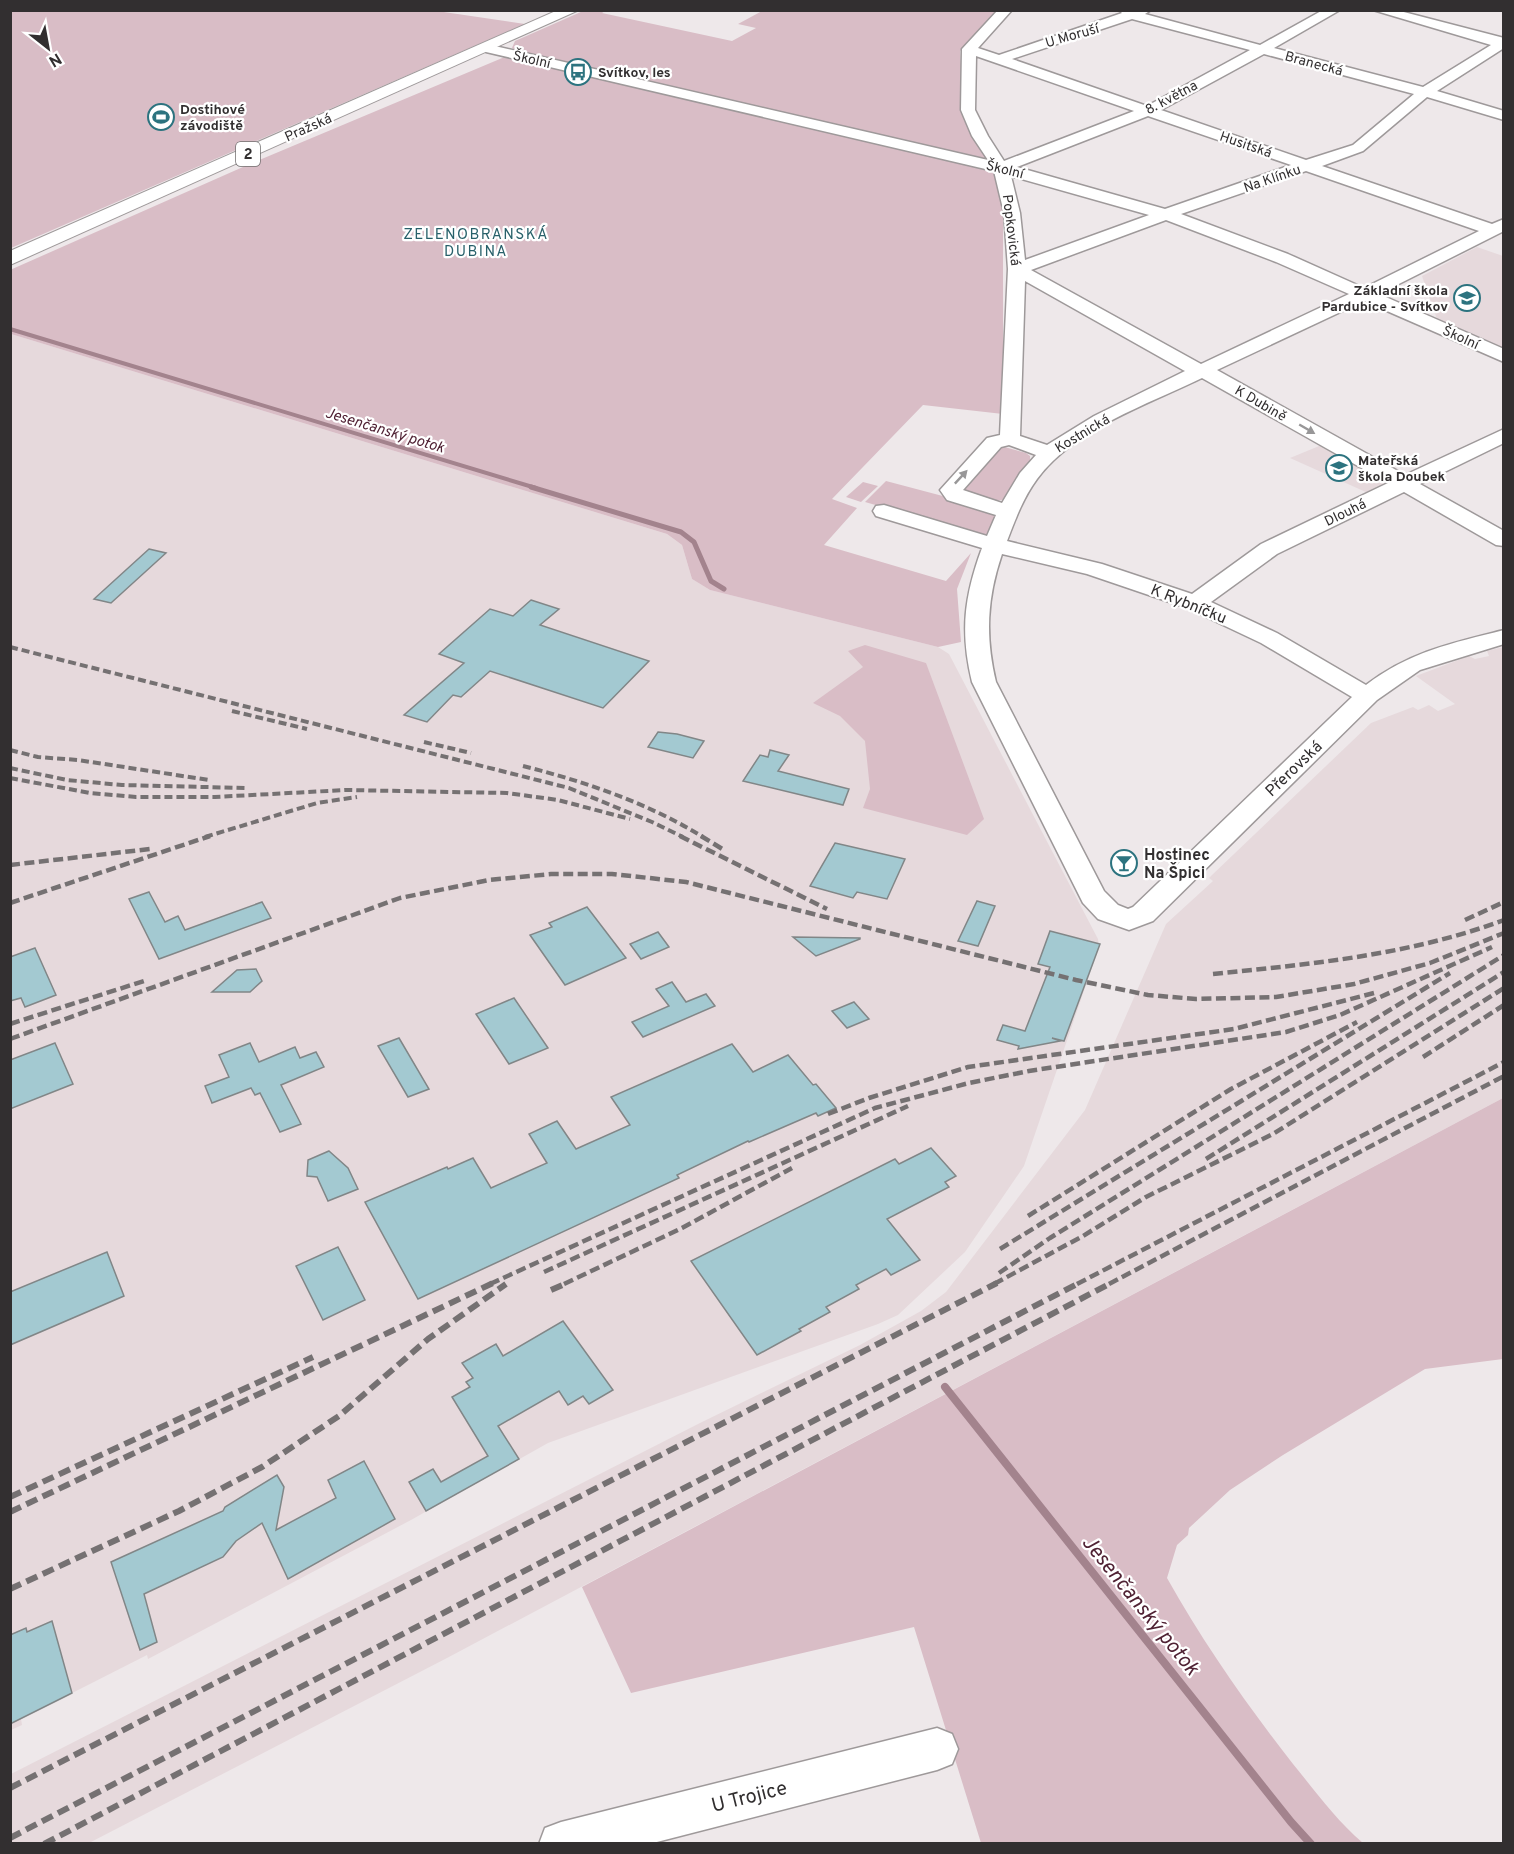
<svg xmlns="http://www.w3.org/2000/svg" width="1514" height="1854" viewBox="0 0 1514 1854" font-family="Overpass,sans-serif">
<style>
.built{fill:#e6d9dc}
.green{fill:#d9bdc6}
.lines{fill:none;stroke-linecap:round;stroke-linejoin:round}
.stream-far2{stroke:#a3838d;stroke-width:4}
.stream-far1{stroke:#a3838d;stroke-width:5}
.stream{stroke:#a3838d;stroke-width:8}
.building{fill:#a3c9d1;stroke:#818687;stroke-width:1.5}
.minor-casing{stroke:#9e999a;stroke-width:3}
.major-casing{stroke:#9e999a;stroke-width:2}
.minor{fill:#fff;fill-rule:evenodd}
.major{fill:#fff;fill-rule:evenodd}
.rail-far2{stroke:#757172;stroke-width:4;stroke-dasharray:8 4;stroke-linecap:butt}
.rail-far1{stroke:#757172;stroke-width:4.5;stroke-dasharray:10 4.5;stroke-linecap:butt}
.rail{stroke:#757172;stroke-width:6;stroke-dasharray:12 6;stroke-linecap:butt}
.oneway{fill:#989798}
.labels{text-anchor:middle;stroke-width:4.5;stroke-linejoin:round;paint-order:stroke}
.far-street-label{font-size:14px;fill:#322f30;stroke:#fff}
.far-poi-label{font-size:14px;font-weight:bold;fill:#322f30;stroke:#fff;text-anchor:start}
.shield{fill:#fff;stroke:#706d6e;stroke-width:1.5}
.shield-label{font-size:15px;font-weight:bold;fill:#322f30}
.far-neighbourhood-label{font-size:15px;letter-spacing:1.5px;fill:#28606a;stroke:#fff}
.far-water-label{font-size:15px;font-style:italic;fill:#502234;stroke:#fff}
.street-label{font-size:16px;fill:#322f30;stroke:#fff}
.poi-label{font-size:16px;font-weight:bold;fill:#322f30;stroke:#fff;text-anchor:start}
.near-street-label{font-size:20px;fill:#322f30;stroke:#fff}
.near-water-label{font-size:21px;font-style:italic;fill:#502234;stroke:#fff}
</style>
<rect width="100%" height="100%" fill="#eee8ea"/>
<!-- built -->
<g class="built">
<path d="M1477,247L1503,256V349L1437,319L1422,276Z"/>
<path d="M11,334L667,534L682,545L692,579L710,590L938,647L949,654L1098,939L1099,947L1024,1166L965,1252L898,1315L878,1324L548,1443L411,1520L148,1659L147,1655L21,1719L22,1725L11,1730Z"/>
<path d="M1324,444L1384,478L1385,484L1368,493L1290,458Z"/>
<path d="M1503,647V1098L447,1658L89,1843L11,1844V1774L700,1423L860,1345L921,1311L946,1292L1085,1110L1166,924L1213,881L1209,878L1212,875L1371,723L1413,707L1418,710L1429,705L1438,711L1455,704L1416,676L1469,656L1475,659L1489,656L1487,651Z"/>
</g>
<!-- green -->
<g class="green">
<path d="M437,11L525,24L11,248V11Z"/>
<path d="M583,11H605L602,13L732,41L756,28L738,24L762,11H1003L960,51L964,110L993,163L521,53L512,48L515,41Z"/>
<path d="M507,56L997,172L1003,214V414L923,405L832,499L857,508L824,545L946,581L971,553L957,589L961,642L938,647L710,590L692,579L682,545L667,534L11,334L10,270L252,163Z"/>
<path d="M1001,446L1026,453L1030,456V464C1003,505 1012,505 963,495L956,486Z"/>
<path d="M886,481L988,508L998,516L989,535L984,536L865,502Z"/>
<path d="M863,482L878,486L861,502L846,497Z"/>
<path d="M865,645L926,663L984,819L967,835L863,808L870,789L865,741L840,716L813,703L863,667L848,651Z"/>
<path d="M1503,1098V1359L1425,1369L1283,1455L1230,1490L1189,1528L1188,1535L1177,1545L1167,1578C1204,1644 1247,1705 1293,1764C1316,1792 1336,1820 1363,1843H981L914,1627L631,1693L582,1587Z"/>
</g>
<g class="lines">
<!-- stream-far2 -->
<path class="stream-far2" d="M10,329L536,488"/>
<!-- stream-far1 -->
<path class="stream-far1" d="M531,487L681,532L694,542L711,581L724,589"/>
<!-- stream -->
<path class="stream" d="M945,1387L1291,1822L1311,1844"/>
</g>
<!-- building -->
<g class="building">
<path d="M149,549L166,553L111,603L94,599Z"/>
<path d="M531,600L559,609L540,625L649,661L603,708L490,671L461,697L453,695L427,722L404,715L464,663L439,654L490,609L513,616Z"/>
<path d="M658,732L677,734L704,741L693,758L648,747Z"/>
<path d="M770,750L789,755L778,771L849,789L843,805L743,781L760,755L768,757Z"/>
<path d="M835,843L905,859L887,899L857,892L853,898L810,886Z"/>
<path d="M149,892L165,922L178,916L185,930L262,902L271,918L159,959L129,899Z"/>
<path d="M977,901L995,906L978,946L958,941Z"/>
<path d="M587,907L626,958L565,985L530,935L552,927L549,923Z"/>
<path d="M1050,931L1100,944L1064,1041L1052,1038L1060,1041L1018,1049L1019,1046L997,1040L1003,1025L1025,1031L1050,967L1038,964Z"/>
<path d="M658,932L669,947L641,959L630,944Z"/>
<path d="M793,937L860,938V939L816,956Z"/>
<path d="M35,948L56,995L25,1007L21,998L10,1001V957Z"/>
<path d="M256,969L262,981L250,992H212L237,970Z"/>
<path d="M672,982L686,1002L706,994L715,1006L643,1037L632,1022L669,1006L656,989Z"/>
<path d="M514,998L548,1048L509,1064L476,1014Z"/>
<path d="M854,1002L869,1019L847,1028L832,1011Z"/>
<path d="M399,1038L429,1089L408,1097L378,1046Z"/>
<path d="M55,1043L73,1084L10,1109V1060Z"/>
<path d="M250,1043L259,1062L295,1047L300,1058L316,1052L324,1067L281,1085L301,1124L280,1132L260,1093L255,1095L251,1088L212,1103L205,1086L229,1077L219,1055Z"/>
<path d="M732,1044L753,1072L788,1055L813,1085L816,1084L836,1108L818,1116L816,1113L749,1142L748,1141L677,1175L679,1178L418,1299L365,1202L447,1167L448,1169L473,1158L491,1188L547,1163L529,1134L557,1121L576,1149L630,1125L611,1097Z"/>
<path d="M931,1148L956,1176L945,1182L949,1187L887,1219L920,1260L891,1275L886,1269L856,1285L859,1289L826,1307L830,1312L799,1329L801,1331L757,1355L691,1261L895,1159L899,1164Z"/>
<path d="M329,1151L348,1168L358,1189L328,1201L317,1177L307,1176L308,1160Z"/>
<path d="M338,1247L365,1300L323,1320L296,1266Z"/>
<path d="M107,1252L124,1296L10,1345V1292Z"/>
<path d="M563,1321L613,1390L589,1404L583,1396L568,1405L559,1391L498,1426L519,1459L426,1511L409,1482L433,1469L441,1482L488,1456L452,1397L470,1387L466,1382L473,1378L462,1363L496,1344L503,1356Z"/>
<path d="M364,1461L395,1519L288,1579L262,1523L236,1541L223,1557L144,1594L157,1642L140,1650L111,1562L223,1511L225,1507L277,1475L284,1487L276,1530L336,1498L328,1480Z"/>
<path d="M52,1621L72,1693L10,1724V1635L26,1628L27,1632Z"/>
</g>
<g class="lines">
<defs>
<g id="minor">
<path d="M998,10H1012L978,48L999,55L1122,13L1119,10H1151L1145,14L1260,45L1323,10H1340L1274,48L1423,87L1491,45L1373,10H1396L1504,38V48L1437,91L1504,111V120L1427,97L1363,151L1322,166L1492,224L1504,219V231L1379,294L1504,349V362L1364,301L1217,370L1405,475L1504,429V443L1420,484L1504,531V546L1496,545L1404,492L1277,554L1211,602L1277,633L1366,685C1409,652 1452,643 1504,630V644L1420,670L1377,700L1153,921L1129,930L1098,919L1083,903L972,682C960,632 964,597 982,548L876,516L873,511L876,506L884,505L987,536L996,515L947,500L940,490L987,438L1000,435L1008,269L1004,213L994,171L486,52L479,48L486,44L988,160L972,136L961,110L962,49ZM1132,19L1250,50L1147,106L1012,59ZM1264,54L1414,94L1353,145L1306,160L1161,110ZM976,56L1134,111L1004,161L988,136L975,110ZM1148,116L1291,165L1165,209L1017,167ZM1306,171L1479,231L1364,288L1288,254L1181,214ZM1011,176L1149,215L1025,260L1020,213ZM1166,220L1276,262L1349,294L1201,364L1031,270ZM1025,281L1183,370L1185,371L1094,416L1047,445L1020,436ZM1202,378L1388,483L1261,544L1192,594L1102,564L1007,541C1015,520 1023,498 1037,479C1075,428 1147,405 1202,378ZM1009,445L1036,455L1020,473L1002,503L963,490L1001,447ZM1002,554L1087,574L1187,608L1261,643L1352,697L1133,907L1128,909L1118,905L1104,891L996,682C985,636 987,598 1002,554Z"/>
<path d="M937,1728L952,1734L958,1749L952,1764L937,1770L649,1844H539L545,1828L561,1822Z"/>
</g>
<path id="major" d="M558,10H579L10,265V251Z"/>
</defs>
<!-- minor casing -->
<use href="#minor" class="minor-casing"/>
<!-- major casing -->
<use href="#major" class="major-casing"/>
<!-- minor -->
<use href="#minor" class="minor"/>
<!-- major -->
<use href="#major" class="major"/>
<!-- rail-far2 -->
<g class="rail-far2">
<path d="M10,647L569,788L652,822L683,837"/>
<path d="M232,711L307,729"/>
<path d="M424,742L471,753"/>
<path d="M10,750L38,757L78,760L209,780"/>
<path d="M523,766C586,782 648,803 703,837"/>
<path d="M10,768L67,780L122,785L246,788"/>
<path d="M10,778L90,793L136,797H215L346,790L507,793L558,800L630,819"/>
<path d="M205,837L317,803L357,797"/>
</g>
<!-- rail-far1 -->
<g class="rail-far1">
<path d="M680,836L827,909"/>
<path d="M701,836L724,850"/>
<path d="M10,865L150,849"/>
<path d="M10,903L210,836"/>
<path d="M1465,920L1504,902"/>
<path d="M1213,974C1312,964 1410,955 1504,920"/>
<path d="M10,1024L147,980"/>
<path d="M10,1039L400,898L489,880L551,874H612L686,882L1076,980L1148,995L1196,999L1276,997L1354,984L1430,963L1504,933"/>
<path d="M1423,1057L1504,1005"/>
<path d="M828,1114L869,1098L968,1067L1234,1029L1374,993"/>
<path d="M1206,1159L1504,972"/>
<path d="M1028,1216L1231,1089L1357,1022"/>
<path d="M1000,1249L1450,973"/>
<path d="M544,1272L908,1106"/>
<path d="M999,1273L1050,1238L1504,955"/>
<path d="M490,1284L875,1108L969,1083L1029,1071L1286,1032L1340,1015L1492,947"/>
<path d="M564,1284L682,1228L792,1168"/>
<path d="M994,1284L1083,1236L1146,1197L1273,1134L1504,988"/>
<path d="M1077,1284L1504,1062"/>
<path d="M1109,1284L1504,1076"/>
</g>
<!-- rail -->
<g class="rail">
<path d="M551,1290L567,1283"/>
<path d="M10,1497L313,1357"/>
<path d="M10,1512L493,1283"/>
<path d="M10,1589L179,1511L262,1467L339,1416L428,1339L506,1284"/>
<path d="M10,1788L997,1283"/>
<path d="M10,1838L1079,1283"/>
<path d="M44,1844L1111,1283"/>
</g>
</g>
<!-- one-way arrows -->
<defs><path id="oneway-solid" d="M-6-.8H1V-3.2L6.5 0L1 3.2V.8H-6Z" transform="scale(1.5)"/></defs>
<g class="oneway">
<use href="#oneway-solid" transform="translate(1307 429) rotate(30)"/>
<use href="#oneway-solid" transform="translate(961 477) rotate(-47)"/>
</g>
<!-- icons -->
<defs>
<symbol id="bus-ring" viewBox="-11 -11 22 22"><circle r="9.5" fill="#fff" stroke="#2c737f" stroke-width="1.5"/><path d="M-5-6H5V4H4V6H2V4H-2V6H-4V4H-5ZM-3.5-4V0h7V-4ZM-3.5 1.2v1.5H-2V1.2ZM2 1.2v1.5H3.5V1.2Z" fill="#2c737f"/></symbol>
<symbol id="stadium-ring" viewBox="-11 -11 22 22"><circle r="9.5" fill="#fff" stroke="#2c737f" stroke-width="1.5"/><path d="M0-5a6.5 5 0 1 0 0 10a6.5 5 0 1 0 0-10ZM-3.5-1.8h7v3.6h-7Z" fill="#2c737f"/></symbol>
<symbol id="school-ring" viewBox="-11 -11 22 22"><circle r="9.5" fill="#fff" stroke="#2c737f" stroke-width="1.5"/><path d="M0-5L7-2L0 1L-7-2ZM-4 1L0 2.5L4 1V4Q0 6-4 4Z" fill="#2c737f"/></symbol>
<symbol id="bar-ring" viewBox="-11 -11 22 22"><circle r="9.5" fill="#fff" stroke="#2c737f" stroke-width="1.5"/><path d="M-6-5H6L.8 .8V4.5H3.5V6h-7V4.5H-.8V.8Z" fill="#2c737f"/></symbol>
</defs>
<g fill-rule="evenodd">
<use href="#bus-ring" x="563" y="57" width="30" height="30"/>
<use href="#stadium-ring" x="146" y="102" width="30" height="30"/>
<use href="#school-ring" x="1452" y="283" width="30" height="30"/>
<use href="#school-ring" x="1324" y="453" width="30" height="30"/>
<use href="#bar-ring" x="1109" y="848" width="30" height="30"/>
</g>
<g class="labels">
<!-- far-street labels -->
<g class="far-street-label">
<text transform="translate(1072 35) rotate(-16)" y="5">U Moruší</text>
<text transform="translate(532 59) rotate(13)" y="5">Školní</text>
<text transform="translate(1314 63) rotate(15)" y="5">Branecká</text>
<text transform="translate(1171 97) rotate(-28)" y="5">8. května</text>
<text transform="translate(308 127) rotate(-24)" y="5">Pražská</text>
<text transform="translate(1246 144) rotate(19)" y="5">Husitská</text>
<text transform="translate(1005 169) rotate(14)" y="5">Školní</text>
<text transform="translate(1272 178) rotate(-19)" y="5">Na Klínku</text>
<text transform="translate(1012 230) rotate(83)" y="5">Popkovická</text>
<text transform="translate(1461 337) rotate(24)" y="5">Školní</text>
<text transform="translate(1261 403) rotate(30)" y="5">K Dubině</text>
<text transform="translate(1082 433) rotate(-31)" y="5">Kostnická</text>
<text transform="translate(1345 512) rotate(-26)" y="5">Dlouhá</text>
</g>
<!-- far-poi labels -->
<g class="far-poi-label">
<text x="598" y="77">Svítkov, les</text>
<text x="180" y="114">Dostihové<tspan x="180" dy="16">závodiště</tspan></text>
<text x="1448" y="295" text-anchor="end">Základní škola<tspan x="1448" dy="16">Pardubice - Svítkov</tspan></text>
<text x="1358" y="465">Mateřská<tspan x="1358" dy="16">škola Doubek</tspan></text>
</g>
<!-- shield labels -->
<rect class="shield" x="236" y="142" width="24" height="24" rx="4.5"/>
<g class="shield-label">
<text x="248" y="159">2</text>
</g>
<!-- far-neighbourhood labels -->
<g class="far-neighbourhood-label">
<text x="476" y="239">ZELENOBRANSKÁ<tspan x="476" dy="17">DUBINA</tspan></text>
</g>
<!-- far-water labels -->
<g class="far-water-label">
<text transform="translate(385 430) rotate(17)" y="5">Jesenčanský potok</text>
</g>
<!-- street labels -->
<g class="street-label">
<text transform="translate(1189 603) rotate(22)" y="6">K Rybníčku</text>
<text transform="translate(1293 768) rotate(-44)" y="6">Přerovská</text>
</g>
<!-- poi labels -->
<g class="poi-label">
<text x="1144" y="860">Hostinec<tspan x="1144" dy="18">Na Špici</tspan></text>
</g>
<!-- near-street labels -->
<g class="near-street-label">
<text transform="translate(749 1796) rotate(-14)" y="7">U Trojice</text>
</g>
<!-- near-water labels -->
<g class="near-water-label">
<text transform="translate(1141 1605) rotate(51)" y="7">Jesenčanský potok</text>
</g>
</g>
<!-- border -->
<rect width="1514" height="1854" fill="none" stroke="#322f30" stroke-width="24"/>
<!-- north arrow -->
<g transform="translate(48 48) rotate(149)" stroke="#ffffff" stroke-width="4.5" paint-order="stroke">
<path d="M0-4.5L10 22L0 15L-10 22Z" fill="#322f30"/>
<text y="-9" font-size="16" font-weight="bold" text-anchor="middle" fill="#322f30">N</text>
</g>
</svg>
